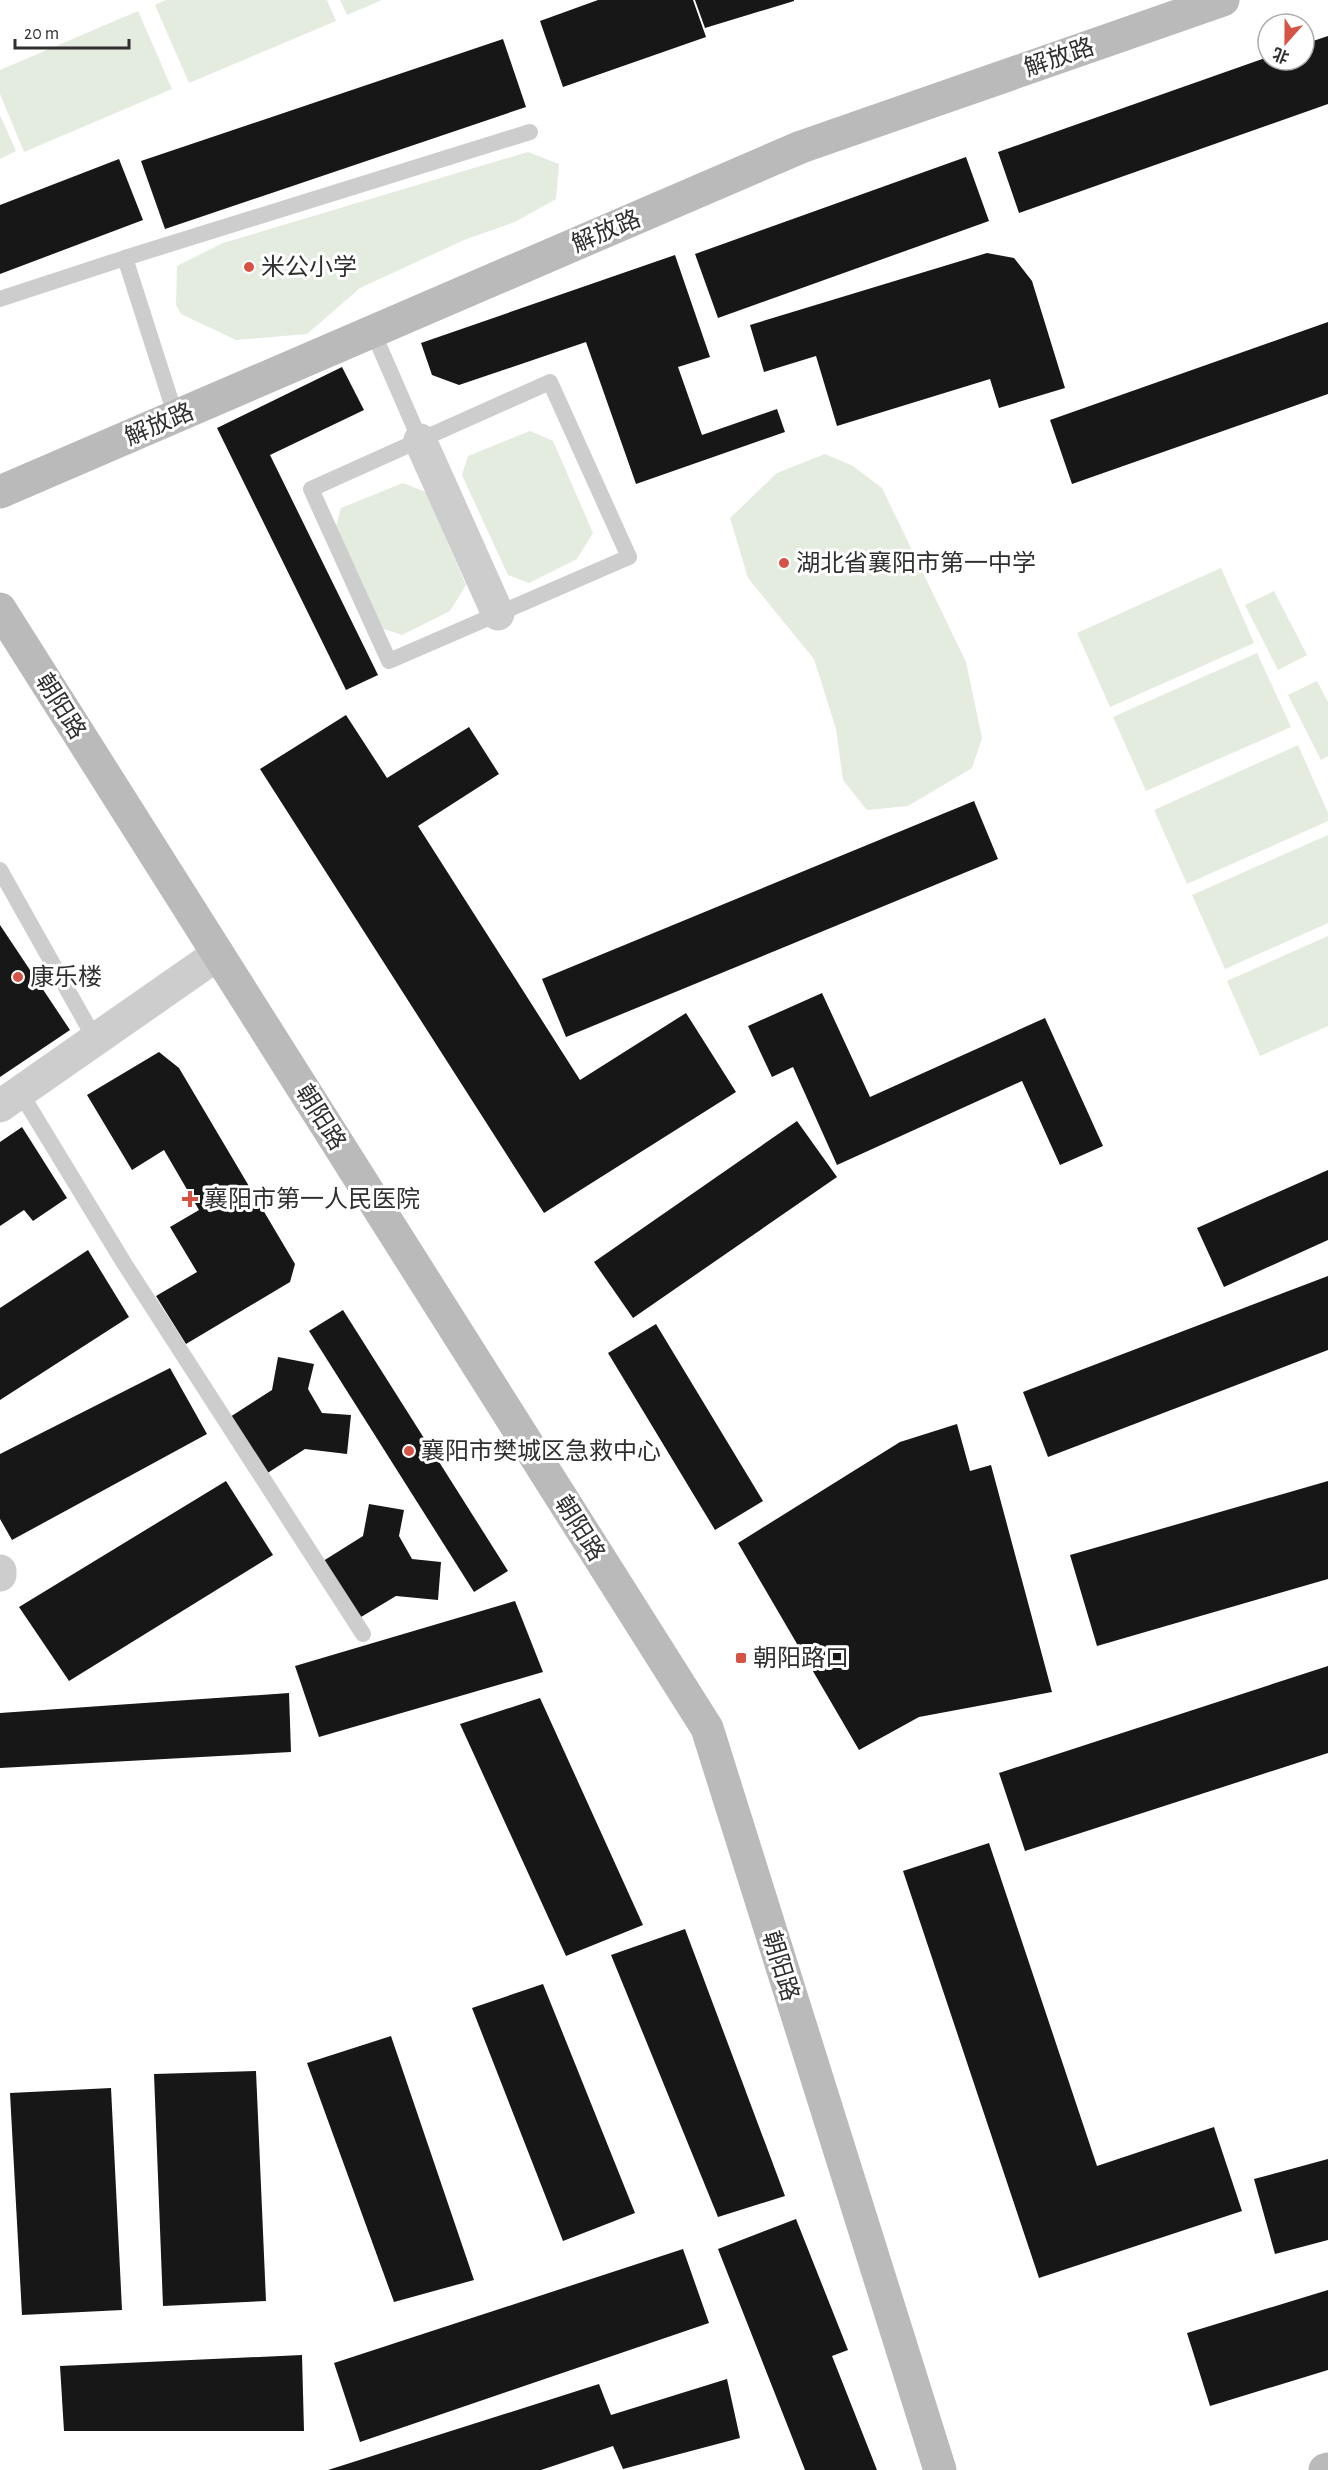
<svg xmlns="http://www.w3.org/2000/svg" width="1328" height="2470" viewBox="0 0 1328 2470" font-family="'Alegreya Sans','Noto Sans SC',sans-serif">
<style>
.green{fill:#e4ebdf}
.building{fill:#171717}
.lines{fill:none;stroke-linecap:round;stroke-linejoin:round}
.lane{stroke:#cdcdcd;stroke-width:16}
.street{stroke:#cdcdcd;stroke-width:33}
.secondary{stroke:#bababa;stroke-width:33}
.poi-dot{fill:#d55344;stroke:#fff;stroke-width:2}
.labels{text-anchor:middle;stroke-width:6;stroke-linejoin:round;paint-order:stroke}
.street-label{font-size:24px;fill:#303030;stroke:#fff}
.poi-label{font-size:24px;fill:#303030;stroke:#fff;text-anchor:start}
</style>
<rect width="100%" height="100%" fill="#fff"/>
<!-- green -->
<g class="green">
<path d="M166,0H327L336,21L189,83L155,5Z"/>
<path d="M340,0H382L347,15Z"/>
<path d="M138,11L172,89L24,152L0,94V70Z"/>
<path d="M0,115L16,151L0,159Z"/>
<path d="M528,152L559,164L556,199L515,222L464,240L360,288L307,334L236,340L181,314L176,305L177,266L223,243Z"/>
<path d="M530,431L553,441L593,533L577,559L529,583L508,575L462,475L468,456Z"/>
<path d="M825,454L853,466L882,488L966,662L982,738L972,768L908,806L867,810L843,780L836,729L814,659L748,578L730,518L777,473Z"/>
<path d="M403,483L426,492L466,585L450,611L402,635L381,628L336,527L341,508Z"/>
<path d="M1221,568L1254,643L1110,707L1077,633Z"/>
<path d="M1274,591L1307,655L1278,670L1245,605Z"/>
<path d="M1257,653L1291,727L1146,791L1113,717Z"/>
<path d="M1317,681L1328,702V756L1321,760L1288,695Z"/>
<path d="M1298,745L1328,813V821L1187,884L1154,810Z"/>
<path d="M1328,835V923L1225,969L1192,895Z"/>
<path d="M1328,936V1026L1260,1056L1227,981Z"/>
</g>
<!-- building -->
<g class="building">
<path d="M598,0H693L706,37L563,87L540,21Z"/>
<path d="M695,0H794V1L705,28Z"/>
<path d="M1328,36V104L1019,213L998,152L1268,57V60H1304V44Z"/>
<path d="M503,39L526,107L165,229L141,161Z"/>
<path d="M966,157L989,221L718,318L695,254Z"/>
<path d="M119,159L143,220L0,274V205Z"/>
<path d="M987,253L1014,258L1032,281L1065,388L999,408L990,379L837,426L816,356L764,372L750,325Z"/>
<path d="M675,255L710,357L678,367L702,435L777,409L785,432L636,484L586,342L459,385L432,375L421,343Z"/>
<path d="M1328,322V394L1072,484L1050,420Z"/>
<path d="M342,367L364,410L270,455L378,675L346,690L217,428Z"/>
<path d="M346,715L387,778L469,727L499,774L418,826L580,1080L686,1013L736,1092L544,1213L260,769Z"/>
<path d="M974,801L998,859L566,1037L542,979Z"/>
<path d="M0,925L70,1030L0,1077Z"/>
<path d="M822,993L870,1097L1045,1018L1103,1146L1060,1165L1022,1081L837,1165L793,1067L772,1077L748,1026Z"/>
<path d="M159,1052L179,1068L295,1264L290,1282L186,1344L156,1296L197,1272L170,1227L199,1210L164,1150L132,1170L87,1095Z"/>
<path d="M797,1121L837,1177L633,1318L594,1262Z"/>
<path d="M22,1127L67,1198L33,1221L24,1210L0,1226V1142Z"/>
<path d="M1328,1170V1240L1224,1287L1197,1228Z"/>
<path d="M88,1250L129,1317L0,1400V1308Z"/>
<path d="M1328,1276V1350L1048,1457L1023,1392Z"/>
<path d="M343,1310L508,1571L474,1592L309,1331Z"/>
<path d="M656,1324L763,1501L715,1530L608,1353Z"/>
<path d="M278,1357L314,1364L308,1389L322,1413L351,1415L347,1454L305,1449L266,1474L230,1417L272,1390Z"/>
<path d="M170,1368L207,1434L12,1540L0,1519V1454Z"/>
<path d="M957,1424L970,1471L991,1465L1052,1692L919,1717L859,1750L738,1543L900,1442Z"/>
<path d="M226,1481L273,1555L69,1681L19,1607Z"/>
<path d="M1328,1481V1579L1097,1646L1070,1555Z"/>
<path d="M369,1504L404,1510L399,1536L412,1559L441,1562L438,1600L396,1596L356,1620L320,1563L363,1536Z"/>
<path d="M515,1601L543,1672L319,1737L295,1666Z"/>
<path d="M1328,1666V1753L1025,1851L999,1773Z"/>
<path d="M289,1693L291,1752L0,1768V1713Z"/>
<path d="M540,1698L643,1925L566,1956L460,1724Z"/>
<path d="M989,1843L1097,2166L1214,2127L1242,2211L1039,2278L903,1871Z"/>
<path d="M685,1929L785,2196L718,2217L611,1955Z"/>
<path d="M543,1984L635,2213L563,2241L472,2008Z"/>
<path d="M391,2036L474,2280L394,2302L307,2063Z"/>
<path d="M256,2071L266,2301L163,2306L154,2074Z"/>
<path d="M111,2088L122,2310L22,2315L10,2093Z"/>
<path d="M1328,2159V2240L1275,2254L1254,2179Z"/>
<path d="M796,2219L848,2350L832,2356L877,2470H805L718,2249Z"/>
<path d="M683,2249L709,2323L360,2442L334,2363Z"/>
<path d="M1328,2290V2370L1210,2406L1187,2333Z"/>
<path d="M302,2355L304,2431H64L60,2366Z"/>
<path d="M727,2379L740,2438L623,2469L613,2446L541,2470H328L599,2384L611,2415Z"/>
</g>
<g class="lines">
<!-- lane -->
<g class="lane">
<path d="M125,258L530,132"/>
<path d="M0,299L125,258L176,417"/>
<path d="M373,332L420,440L311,489L389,661L629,557L550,382L420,440"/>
<path d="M0,870L95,1039"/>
<path d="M20,1092L124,1263L363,1634"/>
</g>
<!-- street -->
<g class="street">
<path d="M420,440L498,614"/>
<path d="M0,1106L218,954"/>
<path d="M0,1571V1575"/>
</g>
<!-- secondary -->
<g class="secondary">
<path d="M0,492L801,147L1223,0"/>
<path d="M0,609L707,1728L940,2470"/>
<path d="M1325,2470L1328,2469"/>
</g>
</g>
<!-- markers -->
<g class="poi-dot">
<circle cx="249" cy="267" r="6"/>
<circle cx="784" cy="563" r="6"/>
<circle cx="18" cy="977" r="6"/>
<path d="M187 1190h6v6h6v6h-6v6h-6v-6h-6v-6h6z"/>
<circle cx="409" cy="1451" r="6"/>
<rect x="735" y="1652" width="12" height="12" rx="3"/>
</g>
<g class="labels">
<!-- street labels -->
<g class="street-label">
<text transform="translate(1059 57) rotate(-19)" y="8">解放路</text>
<text transform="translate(606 231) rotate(-23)" y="8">解放路</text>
<text transform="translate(159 424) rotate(-23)" y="8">解放路</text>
<text transform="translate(61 706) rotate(58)" y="8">朝阳路</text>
<text transform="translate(321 1117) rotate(58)" y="8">朝阳路</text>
<text transform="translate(580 1528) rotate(58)" y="8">朝阳路</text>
<text transform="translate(781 1966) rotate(73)" y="8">朝阳路</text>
</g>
<!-- poi labels -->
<g class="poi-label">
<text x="261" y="275">米公小学</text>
<text x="796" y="571">湖北省襄阳市第一中学</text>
<text x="30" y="985">康乐楼</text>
<text x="204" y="1207">襄阳市第一人民医院</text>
<text x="421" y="1459">襄阳市樊城区急救中心</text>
<text x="753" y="1666">朝阳路口</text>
</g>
</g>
<!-- north arrow -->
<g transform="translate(1286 42) rotate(201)"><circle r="28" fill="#ffffff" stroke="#acacac" stroke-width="1.5"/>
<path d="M0-4.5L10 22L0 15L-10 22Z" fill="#d55344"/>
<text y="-9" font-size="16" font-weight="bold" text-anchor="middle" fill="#303030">北</text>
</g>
<!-- scale -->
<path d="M15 39v9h114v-9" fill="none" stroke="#303030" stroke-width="3"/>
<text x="24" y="39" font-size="18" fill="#303030" stroke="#ffffff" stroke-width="4.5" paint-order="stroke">20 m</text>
</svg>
